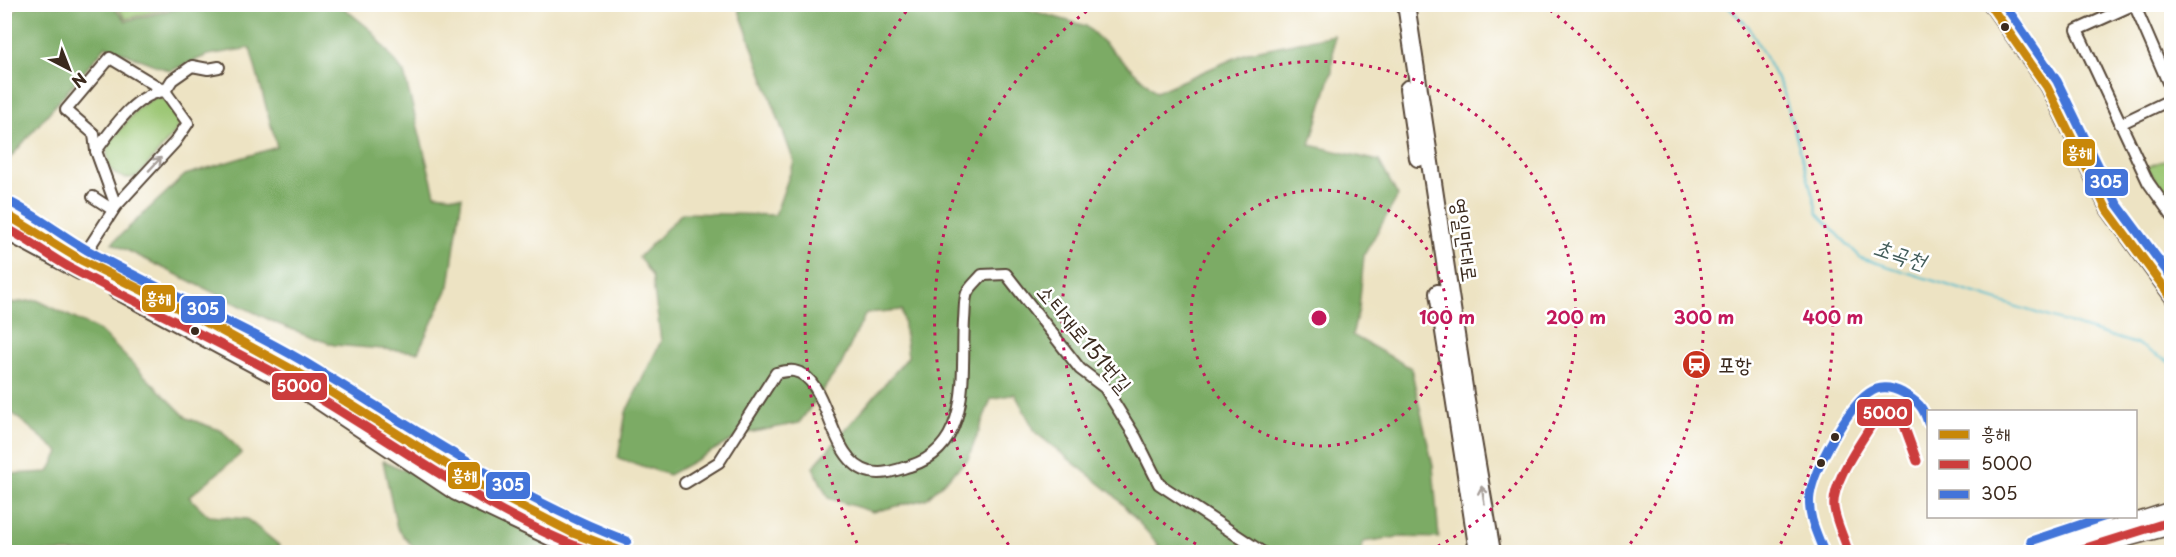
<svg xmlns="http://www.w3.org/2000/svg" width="2176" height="557" viewBox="0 0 2176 557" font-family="'Playpen Sans','Poor Story',sans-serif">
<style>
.green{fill:#9bc673;stroke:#6b7848;stroke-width:1.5}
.forest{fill:#7cab65;stroke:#5c6a42;stroke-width:1.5}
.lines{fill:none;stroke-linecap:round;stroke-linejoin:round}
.stream{stroke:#51bbcd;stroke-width:2}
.minor-casing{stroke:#564637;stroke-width:14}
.tertiary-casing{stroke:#564637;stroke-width:15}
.primary-casing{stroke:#564637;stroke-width:20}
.trunk-casing{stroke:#564637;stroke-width:20}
.minor{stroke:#fff;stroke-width:10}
.tertiary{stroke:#fff;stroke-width:12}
.primary{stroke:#fff;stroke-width:16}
.trunk{stroke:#fff;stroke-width:16}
.bus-1-casing{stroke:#fff;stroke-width:14}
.bus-2-casing{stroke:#fff;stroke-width:14}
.bus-3-casing{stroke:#fff;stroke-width:14}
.bus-1{stroke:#c88708;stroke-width:9}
.bus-2{stroke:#cc3d3d;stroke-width:9}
.bus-3{stroke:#4374d9;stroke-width:9}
.oneway{stroke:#a79f9a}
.ring{fill:none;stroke:#c2185b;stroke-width:3;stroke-dasharray:3 6}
.bus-dot{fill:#3b2a1e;stroke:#fff;stroke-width:2}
.labels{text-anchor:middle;stroke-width:5;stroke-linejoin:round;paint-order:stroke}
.street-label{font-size:21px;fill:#3b2a1e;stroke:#fff}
.poi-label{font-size:21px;fill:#3b2a1e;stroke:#fff;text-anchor:start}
.water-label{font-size:22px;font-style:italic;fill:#435d5b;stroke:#fff}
.centre{fill:#c2185b;stroke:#fff;stroke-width:3}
.ring-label{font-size:18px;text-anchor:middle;font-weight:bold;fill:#c2185b;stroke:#fff;stroke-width:5;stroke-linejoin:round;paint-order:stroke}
.line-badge{stroke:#fff;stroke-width:2}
.badge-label{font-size:16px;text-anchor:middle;font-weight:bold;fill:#fff}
</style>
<rect width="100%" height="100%" fill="#fff"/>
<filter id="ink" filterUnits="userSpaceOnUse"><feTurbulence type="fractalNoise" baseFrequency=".0167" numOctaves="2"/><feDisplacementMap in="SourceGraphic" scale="12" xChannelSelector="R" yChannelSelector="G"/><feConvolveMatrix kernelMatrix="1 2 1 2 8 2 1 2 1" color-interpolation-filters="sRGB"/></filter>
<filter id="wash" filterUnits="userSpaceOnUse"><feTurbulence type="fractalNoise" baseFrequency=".008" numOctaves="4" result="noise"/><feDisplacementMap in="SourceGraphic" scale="24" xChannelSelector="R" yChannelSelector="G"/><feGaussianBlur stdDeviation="1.35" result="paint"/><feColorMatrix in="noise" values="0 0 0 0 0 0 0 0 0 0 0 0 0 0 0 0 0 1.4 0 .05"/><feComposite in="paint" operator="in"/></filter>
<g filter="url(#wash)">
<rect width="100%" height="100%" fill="#ede3c3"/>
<!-- green -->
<g class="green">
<path d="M115,5H181L126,19Z"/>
<path d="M155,97L171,101L180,120L176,131L138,176C125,181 116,177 108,166L107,146L137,109Z"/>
<path d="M2171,157V206L2147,167Z"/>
</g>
<!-- forest -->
<g class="forest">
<path d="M20,5H111L126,21L192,5H340L371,30L404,73L435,194L462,197L449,286L418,352L334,345L278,324L112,243L185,175L277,147L250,48L208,55L170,71L106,46L5,164V23Z"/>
<path d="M737,5H1012L1086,26L1156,92L1249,52L1334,35L1332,71L1310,145L1379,161L1398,196L1364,255L1359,309L1352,335L1411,368L1433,466L1439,538L1398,537L1363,542L1361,552H1154L1159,545L1114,495L1036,433L1015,394L991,399L968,459L926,499L873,512L828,498L813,467L908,357L902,310L866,313L841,365L799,423L743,434L669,475L618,458L626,412L661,341L652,276L639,257L682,213L775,215L794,162Z"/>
<path d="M37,300L100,331L187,418L222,431L242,453L189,497L209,516L247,519L280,546L278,552H5L4,486L8,474L49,472L59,452L5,407V304Z"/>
<path d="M383,461L568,540L581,552H417L397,528Z"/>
</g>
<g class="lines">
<!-- stream -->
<path class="stream" d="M1725,4L1749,27L1783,90L1818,214L1861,258L2139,345L2172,364"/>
</g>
</g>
<g filter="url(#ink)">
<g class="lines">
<defs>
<g id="minor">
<path d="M2134,4L2172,92"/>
<path d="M2135,4L2077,30L2148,182L2172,216"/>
<path d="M2120,124L2172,99"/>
<path d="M96,151L94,134L66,110L110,58L165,91L172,80L192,66L208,69L219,67"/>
<path d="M93,197L113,210"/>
<path d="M81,260L116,206L175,142L188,123L165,91C136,93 113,128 96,151L116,206"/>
<path d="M685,483L719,462L776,373C781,372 789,370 794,371C831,378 827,462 870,472C885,475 896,470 910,466C973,447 961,371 964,320C965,312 964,300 967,293C970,287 977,281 982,275L1006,274L1080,369L1105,388L1136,438L1159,484L1262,552"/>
</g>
<g id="tertiary">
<path d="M1989,4L2047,87L2107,210L2172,299"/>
<path d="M2072,120L2110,197L2124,221L2172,282"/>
<path d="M2035,552L2172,508"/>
<path d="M2083,552L2172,528"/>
</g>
<g id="primary">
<path d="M4,213L31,227L81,260L200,319L313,381L478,484L573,533L623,552"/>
<path d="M4,230L80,271"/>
<path d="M116,290L306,392L456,492L582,552"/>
</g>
<g id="trunk">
<path d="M1406,4L1465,394L1492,552"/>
<path d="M1408,89L1418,158"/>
<path d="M1438,293L1478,552"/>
</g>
</defs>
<!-- minor casing -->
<use href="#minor" class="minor-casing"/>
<!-- tertiary casing -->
<use href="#tertiary" class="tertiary-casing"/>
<!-- primary casing -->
<use href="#primary" class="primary-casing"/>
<!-- trunk casing -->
<use href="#trunk" class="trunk-casing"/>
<!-- minor -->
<use href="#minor" class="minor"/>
<!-- tertiary -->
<use href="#tertiary" class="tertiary"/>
<!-- primary -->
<use href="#primary" class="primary"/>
<!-- trunk -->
<use href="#trunk" class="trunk"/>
<defs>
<g id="bus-1">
<path d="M1989,4L2047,87L2107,210L2172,298"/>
<path d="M4,213L81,260L200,319L313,381L478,484L573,533L623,552"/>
</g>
<g id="bus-2">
<path d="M4,227C30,240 52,259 78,272C154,312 233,348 307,391C401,446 489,514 591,552"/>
<path d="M1847,548C1843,535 1836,522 1834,508C1831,481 1862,442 1875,419L1886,412L1902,420L1917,461"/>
<path d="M2073,552L2172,521"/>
</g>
<g id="bus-3">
<path d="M2004,4L2057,81L2117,204L2172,278"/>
<path d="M10,202C37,216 61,235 87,250C163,293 246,326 321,372C421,433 517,499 627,541"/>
<path d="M2031,541L2106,516"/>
<path d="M1824,552C1817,534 1807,515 1810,495C1814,469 1847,408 1869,393C1880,385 1892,387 1903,393C1918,402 1923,406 1928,423"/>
</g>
</defs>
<!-- bus-1 casing -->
<use href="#bus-1" class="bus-1-casing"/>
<!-- bus-2 casing -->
<use href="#bus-2" class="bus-2-casing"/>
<!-- bus-3 casing -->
<use href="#bus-3" class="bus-3-casing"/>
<!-- bus-1 -->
<use href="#bus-1" class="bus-1"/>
<!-- bus-2 -->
<use href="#bus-2" class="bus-2"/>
<!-- bus-3 -->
<use href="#bus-3" class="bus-3"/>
</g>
<!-- one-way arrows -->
<defs><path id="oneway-shaft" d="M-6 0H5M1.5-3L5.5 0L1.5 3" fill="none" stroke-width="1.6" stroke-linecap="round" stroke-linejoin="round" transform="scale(1.5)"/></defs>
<g class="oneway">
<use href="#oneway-shaft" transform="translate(155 164) rotate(-47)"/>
<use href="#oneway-shaft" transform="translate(1483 495) rotate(-100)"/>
</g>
</g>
<!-- distance rings -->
<g class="ring">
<circle cx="1319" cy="318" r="128"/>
<path d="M1212 552A257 257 0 1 1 1426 552"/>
<path d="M1014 552A385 385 0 0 1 1095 5M1543 5A385 385 0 0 1 1624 552"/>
<path d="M861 551A514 514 0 0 1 911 5M1727 5A514 514 0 0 1 1777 551"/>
</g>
<!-- icons -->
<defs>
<symbol id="station-disc" viewBox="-11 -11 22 22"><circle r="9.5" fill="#c8321e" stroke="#fff"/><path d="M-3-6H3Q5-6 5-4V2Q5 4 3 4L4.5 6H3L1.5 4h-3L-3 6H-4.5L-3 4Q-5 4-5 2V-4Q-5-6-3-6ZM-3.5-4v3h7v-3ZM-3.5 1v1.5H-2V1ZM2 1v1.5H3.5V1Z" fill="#fff"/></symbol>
</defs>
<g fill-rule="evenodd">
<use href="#station-disc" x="1680" y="348" width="33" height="33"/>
</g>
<!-- markers -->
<g class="bus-dot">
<circle cx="2005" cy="27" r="5"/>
<circle cx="195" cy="331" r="5"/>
<circle cx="1835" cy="437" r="5"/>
<circle cx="1821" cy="463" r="5"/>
</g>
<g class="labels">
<!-- street labels -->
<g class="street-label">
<text transform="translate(1464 240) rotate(82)" y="7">영일만대로</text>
<text transform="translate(1084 339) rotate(50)" y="7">소티재로151번길</text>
</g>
<!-- poi labels -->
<g class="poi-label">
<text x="1718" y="372">포항</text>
</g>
<!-- water labels -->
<g class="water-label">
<text transform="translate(1900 254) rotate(18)" y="8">초곡천</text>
</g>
</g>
<circle cx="1319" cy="318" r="9" class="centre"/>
<g class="ring-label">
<text x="1447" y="324">100 m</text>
<text x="1576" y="324">200 m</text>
<text x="1704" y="324">300 m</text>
<text x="1833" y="324">400 m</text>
</g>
<g class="line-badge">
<rect x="2062" y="138" width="34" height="29" rx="6" fill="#c88708"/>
<rect x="2084" y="168" width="45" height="29" rx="6" fill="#4374d9"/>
<rect x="141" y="284" width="35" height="29" rx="6" fill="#c88708"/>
<rect x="180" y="295" width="46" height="29" rx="6" fill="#4374d9"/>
<rect x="271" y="372" width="57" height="29" rx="6" fill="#cc3d3d"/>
<rect x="1856" y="398" width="57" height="29" rx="6" fill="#cc3d3d"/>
<rect x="447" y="461" width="34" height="29" rx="6" fill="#c88708"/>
<rect x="485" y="471" width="46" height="29" rx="6" fill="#4374d9"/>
</g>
<g class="badge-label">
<text x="2079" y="158">흥해</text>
<text x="2106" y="188">305</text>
<text x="158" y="304">흥해</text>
<text x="203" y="315">305</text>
<text x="299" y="392">5000</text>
<text x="1885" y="419">5000</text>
<text x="464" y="481">흥해</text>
<text x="508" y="491">305</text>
</g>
<!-- margin -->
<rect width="2176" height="557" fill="none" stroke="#fff" stroke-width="24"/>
<!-- legend -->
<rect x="1927" y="410" width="210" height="108" fill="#ffffff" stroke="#b1aaa5" stroke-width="1.5"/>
<rect x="1939" y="430" width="30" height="9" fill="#c88708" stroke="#b1aaa5" stroke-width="1.5"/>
<text x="1981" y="440" font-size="18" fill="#3b2a1e">흥해</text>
<rect x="1939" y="460" width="30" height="9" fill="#cc3d3d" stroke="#b1aaa5" stroke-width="1.5"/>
<text x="1981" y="470" font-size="18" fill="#3b2a1e">5000</text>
<rect x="1939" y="490" width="30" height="9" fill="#4374d9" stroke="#b1aaa5" stroke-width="1.5"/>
<text x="1981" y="500" font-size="18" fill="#3b2a1e">305</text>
<!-- north arrow -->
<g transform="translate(69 69) rotate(138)" stroke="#ffffff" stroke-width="4.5" paint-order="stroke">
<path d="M0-4.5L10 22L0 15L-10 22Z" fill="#3b2a1e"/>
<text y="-9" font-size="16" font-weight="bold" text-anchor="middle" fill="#3b2a1e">N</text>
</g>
</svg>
